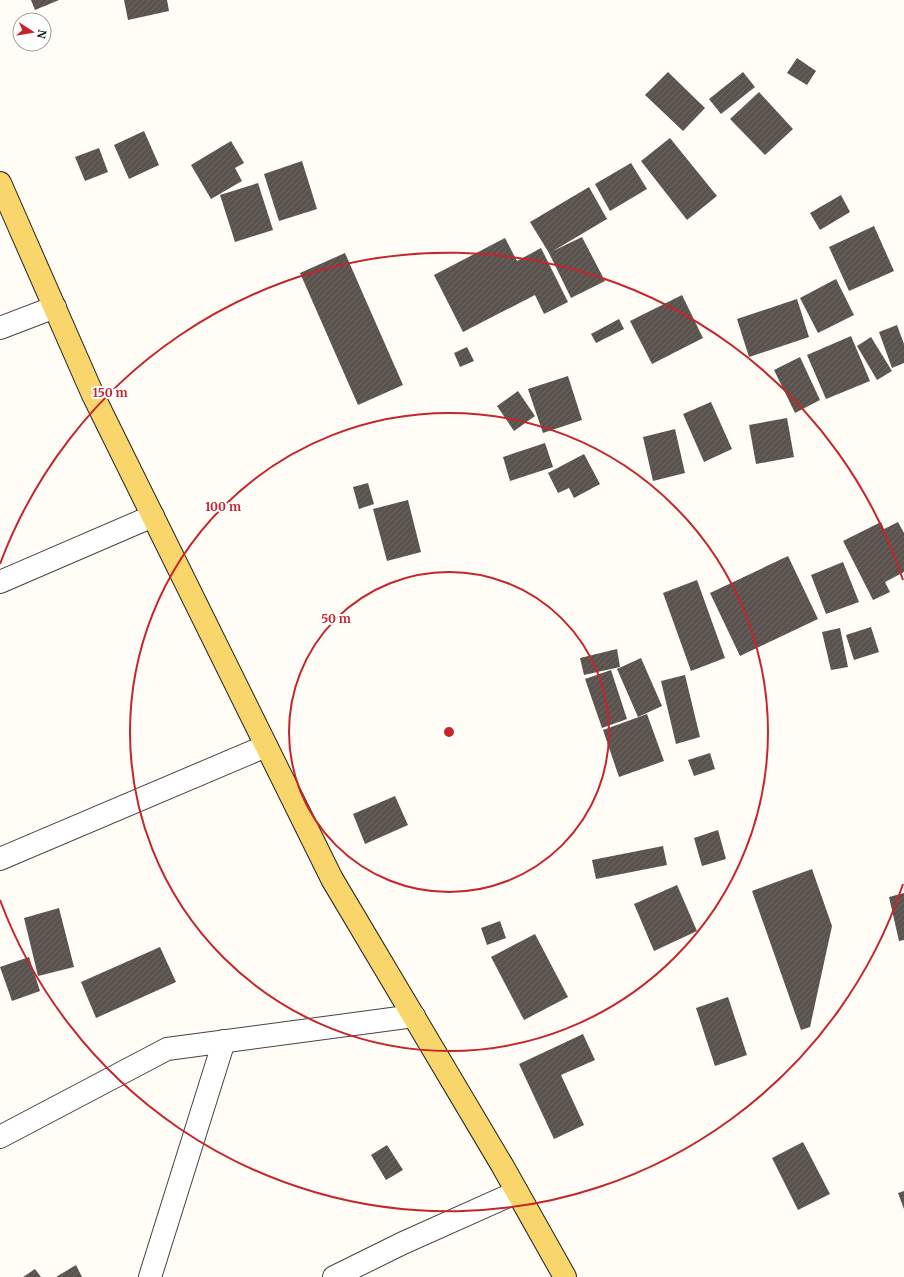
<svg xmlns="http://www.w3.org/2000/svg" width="904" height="1277" viewBox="0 0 904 1277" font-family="Merriweather,serif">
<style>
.building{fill:url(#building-hatch)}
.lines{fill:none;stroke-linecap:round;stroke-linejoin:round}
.minor-casing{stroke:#444;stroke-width:24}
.major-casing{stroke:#222;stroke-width:24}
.minor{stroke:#fff;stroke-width:22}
.major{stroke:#f9d66b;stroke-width:22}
.ring{fill:none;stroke:#c4262e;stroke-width:2}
.centre{fill:#c4262e;stroke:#fff;stroke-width:2}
.ring-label{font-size:12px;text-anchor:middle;font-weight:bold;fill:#c4262e;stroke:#fff;stroke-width:4;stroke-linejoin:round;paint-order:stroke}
</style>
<defs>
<pattern id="building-hatch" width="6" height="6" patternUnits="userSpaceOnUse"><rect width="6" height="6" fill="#5a524d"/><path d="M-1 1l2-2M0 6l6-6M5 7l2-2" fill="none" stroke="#6d6662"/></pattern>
</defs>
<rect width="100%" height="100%" fill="#fffdf5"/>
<!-- building -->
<g class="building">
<path d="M31,0H59L35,10Z"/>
<path d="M124,0H167L169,11L128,20Z"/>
<path d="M797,58L816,71L807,85L787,73Z"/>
<path d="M668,72L705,108L683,131L645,95Z"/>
<path d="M743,72L755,87L721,114L709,99Z"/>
<path d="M759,92L793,129L765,155L730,119Z"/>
<path d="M144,131L159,165L129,179L114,145Z"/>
<path d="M670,138L717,196L687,220L641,161Z"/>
<path d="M231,141L244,163L235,168L242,181L211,199L191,165Z"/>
<path d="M99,148L108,172L85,181L75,157Z"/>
<path d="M302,161L317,209L279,221L264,174Z"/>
<path d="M631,163L647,189L610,211L595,184Z"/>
<path d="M258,183L273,230L235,242L220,195Z"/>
<path d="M589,187L607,219L553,251L582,237L605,281L571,298L549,253L530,222Z"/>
<path d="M841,195L850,212L820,230L810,213Z"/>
<path d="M874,226L894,271L849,291L829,247Z"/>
<path d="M505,238L517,261L541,248L568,302L544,314L535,295L463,332L434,275Z"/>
<path d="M345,253L403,385L358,405L300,273Z"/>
<path d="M836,279L854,315L818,333L800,298Z"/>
<path d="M682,295L703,338L652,364L630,321Z"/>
<path d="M797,299L809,337L749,357L737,319Z"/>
<path d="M619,319L624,329L596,343L591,334Z"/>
<path d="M897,325L904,344V363L892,368L879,332Z"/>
<path d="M851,336L870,381L826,399L807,355Z"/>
<path d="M871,337L892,371L877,380L857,346Z"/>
<path d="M467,347L474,361L460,367L454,353Z"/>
<path d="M800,357L820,400L795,413L774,370Z"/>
<path d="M568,376L582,420L543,433L528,389Z"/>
<path d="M518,391L535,416L514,431L497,406Z"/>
<path d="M711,402L732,449L704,462L683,414Z"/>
<path d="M787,418L794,457L756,464L749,425Z"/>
<path d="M675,429L685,473L653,481L643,437Z"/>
<path d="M545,443L553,467L510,481L503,457Z"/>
<path d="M584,454L600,484L574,498L569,488L558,493L548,473Z"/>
<path d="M368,483L374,504L359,509L353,487Z"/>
<path d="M408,500L421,552L387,561L373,509Z"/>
<path d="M881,522L884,529L898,522L904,533V572L885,582L890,592L873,600L843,541Z"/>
<path d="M788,556L818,619L740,656L710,593Z"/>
<path d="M843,562L859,602L826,614L811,575Z"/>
<path d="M697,580L725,658L691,671L663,593Z"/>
<path d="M871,627L879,652L854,660L846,635Z"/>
<path d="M840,628L848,667L831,670L822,632Z"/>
<path d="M617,649L620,667L584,675L580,658Z"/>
<path d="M641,658L662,706L638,717L617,669Z"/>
<path d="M611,670L627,719L602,728L585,679Z"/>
<path d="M685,675L700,737L676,744L661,681Z"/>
<path d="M647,714L664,761L619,777L603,730Z"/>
<path d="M710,753L715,769L694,776L688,760Z"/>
<path d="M395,796L408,825L365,844L353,814Z"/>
<path d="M718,830L726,859L702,866L694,838Z"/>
<path d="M663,846L667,865L596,879L592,860Z"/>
<path d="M812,869L832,926L810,1027L801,1030L752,891Z"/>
<path d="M677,885L697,931L654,951L634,904Z"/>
<path d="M904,893V940L899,941L889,897Z"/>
<path d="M59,908L74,967L38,976L24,918Z"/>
<path d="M500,921L506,938L487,945L481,928Z"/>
<path d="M535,934L568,997L524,1020L491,957Z"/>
<path d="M160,947L176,982L96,1018L81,982Z"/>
<path d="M29,957L40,991L12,1001L0,967Z"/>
<path d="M728,997L747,1055L715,1066L696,1008Z"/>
<path d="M583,1034L595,1060L561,1075L584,1125L554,1139L519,1064Z"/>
<path d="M803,1142L830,1194L798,1210L772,1158Z"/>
<path d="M387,1145L403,1170L386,1180L371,1155Z"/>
<path d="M904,1191V1209L898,1193Z"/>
<path d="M76,1265L82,1277H56Z"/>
<path d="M35,1269L41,1277H23Z"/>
</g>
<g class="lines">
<defs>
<g id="minor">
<path d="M0,328L55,307"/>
<path d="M0,582L153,516"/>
<path d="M0,859L266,746"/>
<path d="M0,1137L167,1049L414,1016"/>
<path d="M150,1277L224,1041"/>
<path d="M334,1277L403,1243L517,1192"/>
</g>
<path id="major" d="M0,183L93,395L332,879L502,1165L565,1277"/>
</defs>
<!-- minor casing -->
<use href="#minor" class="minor-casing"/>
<!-- major casing -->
<use href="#major" class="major-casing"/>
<!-- minor -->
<use href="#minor" class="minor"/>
<!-- major -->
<use href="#major" class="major"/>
</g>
<!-- distance rings -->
<g class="ring">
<circle cx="449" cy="732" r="160"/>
<circle cx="449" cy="732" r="319"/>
<path d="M903 884A479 479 0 0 1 0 900M0 564A479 479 0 0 1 903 580"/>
</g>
<circle cx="449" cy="732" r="6" class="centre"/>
<g class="ring-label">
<text x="110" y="397">150 m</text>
<text x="223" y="511">100 m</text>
<text x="336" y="623">50 m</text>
</g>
<!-- north arrow -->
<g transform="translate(32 32) rotate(102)"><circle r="19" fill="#ffffff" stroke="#a0a0a0"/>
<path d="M0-3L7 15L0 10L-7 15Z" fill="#c4262e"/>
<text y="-6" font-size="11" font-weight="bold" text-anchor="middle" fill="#111111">N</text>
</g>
</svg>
